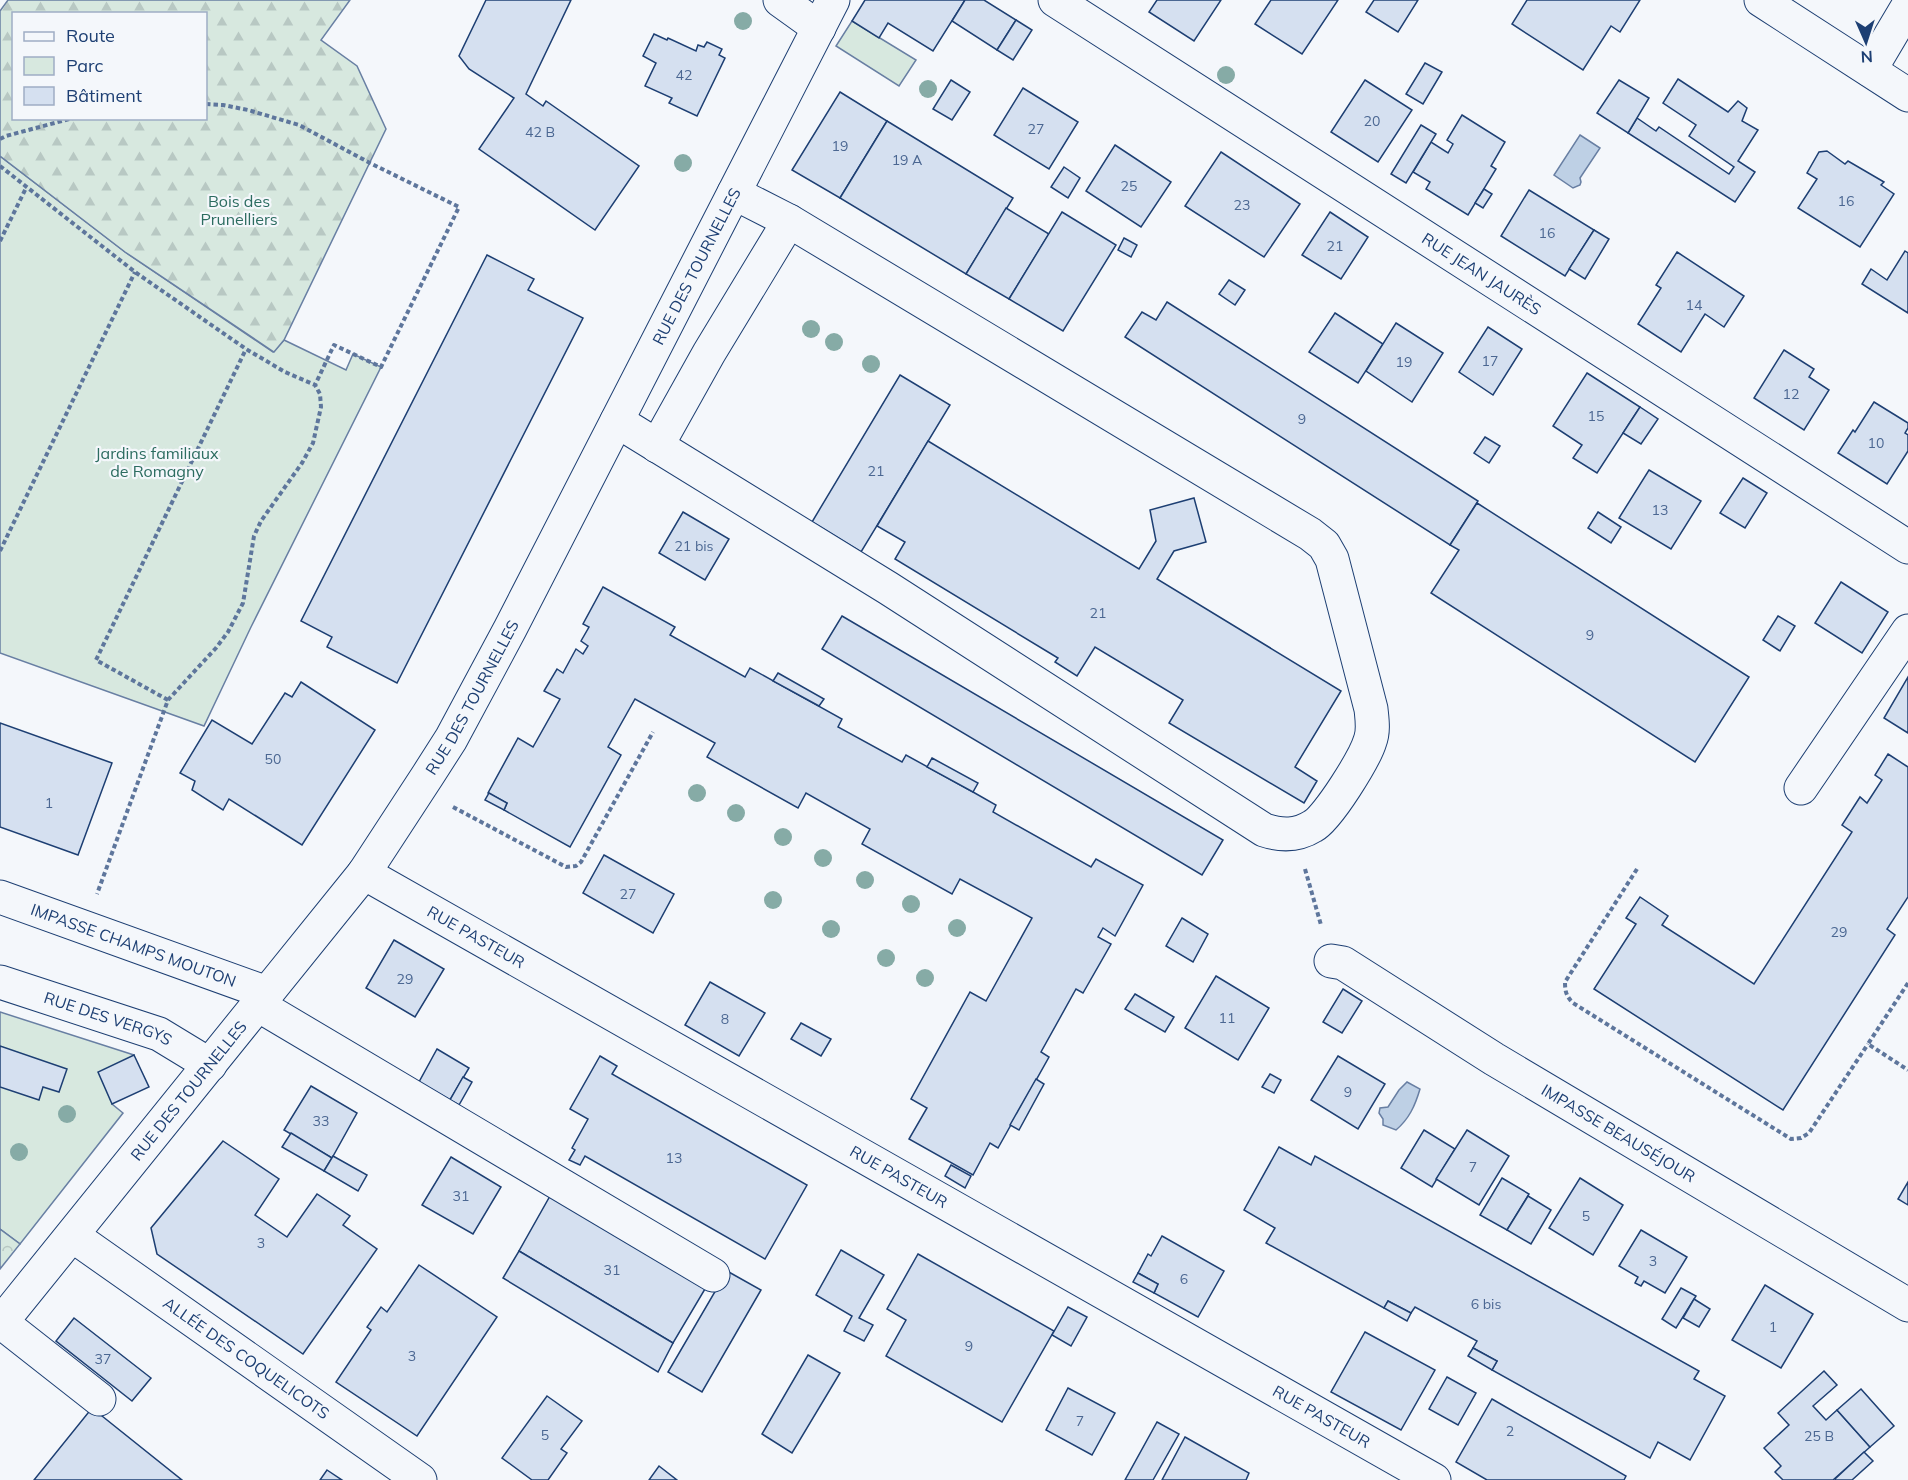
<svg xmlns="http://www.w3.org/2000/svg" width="1908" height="1480" viewBox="0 0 1908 1480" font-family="Mulish,sans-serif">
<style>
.green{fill:#d7e8df;stroke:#687fa3;stroke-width:1.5}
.forest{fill:url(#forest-firs);stroke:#687fa3;stroke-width:1.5;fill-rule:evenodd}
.park{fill:url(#park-crowns);stroke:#687fa3;stroke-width:1.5}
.water{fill:#bed0e5;stroke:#687fa3;stroke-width:1.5}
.building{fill:#d5e0f0;stroke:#1d3f73;stroke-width:1.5}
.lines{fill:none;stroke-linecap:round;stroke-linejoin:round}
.minor-casing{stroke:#1d3f73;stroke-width:35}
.path{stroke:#5e769c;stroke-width:4;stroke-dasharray:4.5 3;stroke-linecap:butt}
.minor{stroke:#f4f7fb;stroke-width:33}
.tree{fill:#86aba6}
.labels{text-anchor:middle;stroke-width:4.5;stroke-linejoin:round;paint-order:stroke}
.number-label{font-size:14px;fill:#4b6792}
.park-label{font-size:16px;fill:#2c6c60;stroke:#f4f7fb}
.street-label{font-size:16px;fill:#1d3f73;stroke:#f4f7fb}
</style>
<defs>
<pattern id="forest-firs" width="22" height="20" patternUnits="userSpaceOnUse" patternTransform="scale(1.5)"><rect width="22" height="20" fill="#d7e8df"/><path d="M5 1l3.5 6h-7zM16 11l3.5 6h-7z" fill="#b8c8c3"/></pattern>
<pattern id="park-crowns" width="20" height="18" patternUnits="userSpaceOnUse" patternTransform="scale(1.5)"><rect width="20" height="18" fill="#d7e8df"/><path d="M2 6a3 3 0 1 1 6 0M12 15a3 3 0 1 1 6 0" fill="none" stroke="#b8c8c3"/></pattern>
</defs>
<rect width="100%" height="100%" fill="#f4f7fb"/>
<!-- green -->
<g class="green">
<path d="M852,21L916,60L899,86L836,46Z"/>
<path d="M0,156L125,252L273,352L284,340L346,370L353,354L381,367L251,627L204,726L0,653Z"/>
<path d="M0,1012L134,1055L112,1104L123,1113L20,1244L0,1229Z"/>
</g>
<!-- forest -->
<path class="forest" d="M8,0H350L321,40L357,66L386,129L284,340L274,352L125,252L0,156V11ZM14,14H206V118H14Z"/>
<!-- park -->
<path class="park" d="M0,1229L20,1244L0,1269Z"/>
<!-- water -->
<g class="water">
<path d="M1580,135L1600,148L1580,178L1581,182L1580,185L1573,188L1554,175Z"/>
<path d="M1407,1082L1420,1089C1415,1106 1409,1119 1396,1130L1383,1125V1119L1379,1113L1380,1108L1388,1107L1399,1090Z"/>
</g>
<!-- building -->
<g class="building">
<path d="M486,0H571L526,94L543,106L546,101L639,166L595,230L479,149L514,98L469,69L459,56Z"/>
<path d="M865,0H965L933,51L888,23L879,38L852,21Z"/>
<path d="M965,0H984L1016,20L997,50L952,21Z"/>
<path d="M1157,0H1221L1194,41L1149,12Z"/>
<path d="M1271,0H1338L1302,54L1255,24Z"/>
<path d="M1374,0H1418L1398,32L1366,12Z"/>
<path d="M1527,0H1640L1620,32L1611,26L1583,70L1512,24Z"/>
<path d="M1016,20L1032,30L1013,60L997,50Z"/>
<path d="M654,34L667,40L668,38L696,51L698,45L704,47L707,42L722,49L719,55L725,58L697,116L669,103L672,98L645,86L656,63L643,56Z"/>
<path d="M1425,63L1442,72L1423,104L1406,94Z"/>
<path d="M1678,79L1728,112L1738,101L1747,108L1742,121L1758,130L1738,161L1755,172L1735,202L1628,133L1637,118L1656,131L1659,127L1729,174L1734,167L1689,136L1696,125L1663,103Z"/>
<path d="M951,80L970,92L952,120L933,109Z"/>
<path d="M1365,80L1412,110L1378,162L1331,132Z"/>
<path d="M1619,80L1649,98L1628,133L1597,113Z"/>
<path d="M1023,88L1078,122L1049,169L994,135Z"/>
<path d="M840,92L887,121L840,198L792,170Z"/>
<path d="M1462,115L1505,142L1491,166L1496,169L1468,215L1426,189L1430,182L1413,172L1431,142L1448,153L1453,144L1447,140Z"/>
<path d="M887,121L1013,198L966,274L840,198Z"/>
<path d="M1421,125L1436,134L1406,183L1391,174Z"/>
<path d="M1115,145L1171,182L1141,227L1086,191Z"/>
<path d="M1827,151L1845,164L1848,161L1884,182L1881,185L1894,194L1860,247L1798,208L1817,179L1807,173L1819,152Z"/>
<path d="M1221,152L1300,204L1264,257L1185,206Z"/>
<path d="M1064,167L1080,178L1068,198L1051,187Z"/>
<path d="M1484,189L1492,194L1483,208L1475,203Z"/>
<path d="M1529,190L1594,230L1565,276L1501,236Z"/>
<path d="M1006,208L1049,234L1009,299L966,274Z"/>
<path d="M1062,212L1116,245L1063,331L1009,299Z"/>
<path d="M1330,212L1368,237L1341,279L1302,255Z"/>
<path d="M1594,230L1609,239L1585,279L1569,269Z"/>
<path d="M1124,238L1137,245L1131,257L1118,250Z"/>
<path d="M1905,251L1908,253V313L1862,284L1871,269L1887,280Z"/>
<path d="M1677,252L1744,296L1724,327L1705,314L1681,352L1638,324L1661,288L1656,285Z"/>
<path d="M487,255L534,279L528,290L583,318L397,683L327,647L332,637L301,621Z"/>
<path d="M1229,280L1245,290L1235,305L1219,294Z"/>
<path d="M1167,302L1478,501L1450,545L1125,337L1142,312L1156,320Z"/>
<path d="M1335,313L1383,344L1358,383L1309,352Z"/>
<path d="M1396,323L1443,353L1412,402L1366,371Z"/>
<path d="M1488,327L1522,349L1493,395L1459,372Z"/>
<path d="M1784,350L1814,369L1809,377L1829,390L1804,430L1754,398Z"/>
<path d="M1587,373L1640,407L1597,473L1573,458L1582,445L1553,426Z"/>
<path d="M900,375L950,405L861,552L812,522Z"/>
<path d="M1874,402L1908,423V428L1905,433L1908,435V451L1887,484L1838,453L1853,430L1855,432Z"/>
<path d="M1640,407L1658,419L1641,444L1623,433Z"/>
<path d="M1485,437L1500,446L1489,463L1474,453Z"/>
<path d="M928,441L1139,569L1156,541L1150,510L1194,498L1206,542L1174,551L1157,579L1341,691L1295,767L1317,781L1304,803L1169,723L1183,700L1095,647L1077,676L1055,662L1058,658L1053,655L895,559L905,542L877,526Z"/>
<path d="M1649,470L1701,501L1671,549L1619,518Z"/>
<path d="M1743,478L1767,493L1745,528L1720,513Z"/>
<path d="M1477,503L1749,677L1695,762L1431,593L1459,550L1450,545Z"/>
<path d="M683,512L729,539L705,580L659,553Z"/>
<path d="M1598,512L1621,527L1611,543L1588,528Z"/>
<path d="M1841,582L1888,612L1862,653L1815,623Z"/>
<path d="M603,587L675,627L670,635L745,677L750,668L842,719L838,727L902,762L906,755L973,792L996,805L993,812L1091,867L1096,859L1143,885L1115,936L1103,928L1098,937L1111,944L1083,993L1076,989L1041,1052L1049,1057L998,1148L990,1143L973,1175L909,1139L927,1108L911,1099L970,992L986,1001L1032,918L960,879L952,894L862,844L870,829L806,793L798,808L707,757L715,743L635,699L608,747L621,755L570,847L504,810L507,803L488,793L518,738L533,747L560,699L544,691L557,669L563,673L576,649L583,654L588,646L581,641L589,627L583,624Z"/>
<path d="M842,616L1223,840L1202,875L822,649Z"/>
<path d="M1778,616L1795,626L1780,651L1763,640Z"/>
<path d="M778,673L824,699L819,706L773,681Z"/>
<path d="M1908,677V733L1884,718Z"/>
<path d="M301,682L375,730L302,845L229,799L223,810L192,790L195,781L180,773L212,720L252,744L285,693L292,697Z"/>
<path d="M0,723L112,763L78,855L0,827Z"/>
<path d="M1888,754L1908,767V897L1887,929L1895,935L1783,1110L1594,989L1636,924L1626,918L1640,897L1668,916L1662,925L1754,984L1852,832L1842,825L1860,797L1867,803L1882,780L1875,775Z"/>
<path d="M932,758L978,783L973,792L927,767Z"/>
<path d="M489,793L507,803L504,810L485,800Z"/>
<path d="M604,855L674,894L653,933L583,893Z"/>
<path d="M1182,918L1208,934L1193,962L1166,946Z"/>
<path d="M394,940L444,969L415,1017L366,988Z"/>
<path d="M1216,976L1269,1008L1238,1060L1185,1028Z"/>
<path d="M710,982L765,1013L739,1056L685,1025Z"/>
<path d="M1343,989L1362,1001L1342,1033L1323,1022Z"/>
<path d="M1135,994L1174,1017L1165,1032L1125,1009Z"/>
<path d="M801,1023L831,1039L821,1056L791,1039Z"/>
<path d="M0,1046L67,1069L59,1092L43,1087L39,1100L0,1087Z"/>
<path d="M437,1049L469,1068L450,1100L419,1082Z"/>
<path d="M134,1055L149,1087L112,1104L98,1072Z"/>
<path d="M600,1056L617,1066L612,1074L807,1185L765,1259L585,1156L580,1165L569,1160L575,1150L572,1148L588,1119L570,1109Z"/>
<path d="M1338,1056L1385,1084L1358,1129L1311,1100Z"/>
<path d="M1270,1074L1281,1080L1274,1093L1262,1087Z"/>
<path d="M463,1077L472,1082L459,1105L450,1100Z"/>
<path d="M1036,1079L1044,1084L1019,1130L1010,1125Z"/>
<path d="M311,1086L357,1113L332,1158L284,1130Z"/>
<path d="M1424,1130L1455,1149L1432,1187L1401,1168Z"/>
<path d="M1467,1130L1509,1156L1479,1205L1436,1179Z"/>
<path d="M291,1133L332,1158L324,1171L282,1147Z"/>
<path d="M223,1141L279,1179L255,1215L287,1237L317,1194L350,1216L343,1225L377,1249L303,1354L157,1254L151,1228Z"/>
<path d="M1279,1147L1311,1165L1315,1156L1699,1371L1694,1379L1725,1396L1690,1460L1658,1442L1650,1458L1492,1370L1497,1361L1473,1348L1477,1341L1415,1307L1411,1313L1388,1301L1384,1308L1266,1243L1275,1228L1244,1210Z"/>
<path d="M333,1156L367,1175L358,1191L324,1171Z"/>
<path d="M451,1157L501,1187L473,1234L422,1205Z"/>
<path d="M951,1165L971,1176L965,1188L945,1176Z"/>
<path d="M1502,1178L1529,1194L1507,1230L1480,1215Z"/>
<path d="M1580,1178L1623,1205L1593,1255L1549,1228Z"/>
<path d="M1908,1182V1205L1898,1199Z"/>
<path d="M550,1196L705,1289L673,1343L519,1251Z"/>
<path d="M1528,1196L1551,1210L1531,1244L1507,1230Z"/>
<path d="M1641,1230L1687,1257L1665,1293L1644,1281L1641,1286L1635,1283L1638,1277L1619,1266Z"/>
<path d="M1162,1236L1224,1271L1198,1317L1154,1293L1158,1284L1138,1273L1148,1254L1151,1256Z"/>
<path d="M841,1250L884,1275L859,1318L873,1325L864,1341L844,1331L852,1316L816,1295Z"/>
<path d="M519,1251L673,1343L658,1372L503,1278Z"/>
<path d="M918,1254L1054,1331L1002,1422L886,1356L906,1320L887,1309Z"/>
<path d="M419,1265L497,1317L417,1436L336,1382L371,1330L367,1327L381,1307L387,1312Z"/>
<path d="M727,1271L761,1290L702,1392L668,1372Z"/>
<path d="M1138,1273L1158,1284L1154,1293L1133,1282Z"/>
<path d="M1765,1285L1813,1314L1781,1368L1732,1340Z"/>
<path d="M1681,1288L1696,1296L1676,1328L1662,1319Z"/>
<path d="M1694,1299L1710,1309L1699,1327L1683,1318Z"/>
<path d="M1388,1301L1411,1313L1407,1321L1384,1308Z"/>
<path d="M1068,1307L1087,1317L1071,1346L1052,1335Z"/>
<path d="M74,1318L151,1378L132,1401L56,1341Z"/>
<path d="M1365,1332L1435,1370L1401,1430L1331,1392Z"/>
<path d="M1473,1348L1497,1361L1492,1370L1468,1356Z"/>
<path d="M808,1355L840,1373L792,1453L762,1434Z"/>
<path d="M1824,1371L1837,1385L1813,1406L1826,1420L1837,1410L1870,1447L1833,1480H1783L1775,1472L1781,1466L1764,1448L1789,1425L1778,1413Z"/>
<path d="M1447,1377L1476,1393L1458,1425L1429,1409Z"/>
<path d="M1068,1388L1115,1413L1092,1455L1046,1430Z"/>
<path d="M1861,1389L1894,1426L1870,1447L1837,1410Z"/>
<path d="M547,1396L582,1421L561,1449L567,1453L548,1480H532L502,1458Z"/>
<path d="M1492,1399L1626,1476L1624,1480H1487L1456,1462Z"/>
<path d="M92,1408L182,1480H34Z"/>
<path d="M1157,1422L1179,1434L1153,1480H1125Z"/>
<path d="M1185,1437L1249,1473L1246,1480H1162Z"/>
<path d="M1864,1452L1873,1461L1852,1480H1836L1835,1479Z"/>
<path d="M659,1466L677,1480H649Z"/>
<path d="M327,1470L342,1480H320Z"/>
</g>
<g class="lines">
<defs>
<g id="minor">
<path d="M780,0L819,28"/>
<path id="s1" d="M1055,0L1908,547"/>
<path d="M1761,0L1908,95"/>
<path d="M1870,70L1908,6"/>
<path d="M617,421L888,588L1264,830C1282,836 1297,836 1313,826C1328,818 1365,758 1370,741C1374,731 1372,719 1371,709L1332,559L1324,545L1310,534L789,221L734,193"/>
<path d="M657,446L709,353L789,221"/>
<path d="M1801,788L1908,631"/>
<path id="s2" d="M364,873L1434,1480"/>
<path id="s3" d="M0,897L267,993"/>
<path id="s4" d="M1331,961L1343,963L1494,1059L1908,1305"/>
<path id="s5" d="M0,982L159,1034L210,1065"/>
<path d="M258,1005L713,1275"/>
<path id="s6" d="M73,1236L420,1480"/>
<path d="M1,1322L99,1399"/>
<path id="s7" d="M0,1324L364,873L428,775L451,739L510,629L833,0"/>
</g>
</defs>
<!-- minor casing -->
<use href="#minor" class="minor-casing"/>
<!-- path -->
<g class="path">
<path d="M206,104L223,105L248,110L299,125L370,163L459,207L381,367L334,345L315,385"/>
<path d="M0,139L6,136L73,118"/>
<path d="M0,166L135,272L246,349L285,372L315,385L320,394L321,407L313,443L302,463L261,521L254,536L243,603L228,632L216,648L168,700L97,894"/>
<path d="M0,241L26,188"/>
<path d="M0,551L135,272"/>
<path d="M168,700L96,660L246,349"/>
<path d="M453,807L566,867L576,866L581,862L653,732"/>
<path d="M1305,869L1321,925"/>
<path d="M1637,869L1565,982C1565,991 1566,996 1573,1003L1791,1139L1801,1138L1809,1133L1868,1044"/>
<path d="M1908,983L1868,1044L1908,1070"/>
</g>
<!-- minor -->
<use href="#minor" class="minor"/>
</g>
<!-- trees -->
<g class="tree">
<circle cx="743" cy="21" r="9"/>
<circle cx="1226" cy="75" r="9"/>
<circle cx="928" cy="89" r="9"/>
<circle cx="683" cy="163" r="9"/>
<circle cx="811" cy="329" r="9"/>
<circle cx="834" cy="342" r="9"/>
<circle cx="871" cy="364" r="9"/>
<circle cx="697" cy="793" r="9"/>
<circle cx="736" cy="813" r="9"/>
<circle cx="783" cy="837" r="9"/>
<circle cx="823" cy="858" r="9"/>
<circle cx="865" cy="880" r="9"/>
<circle cx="773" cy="900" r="9"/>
<circle cx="911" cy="904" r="9"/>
<circle cx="957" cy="928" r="9"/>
<circle cx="831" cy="929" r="9"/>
<circle cx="886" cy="958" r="9"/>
<circle cx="925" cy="978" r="9"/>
<circle cx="67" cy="1114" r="9"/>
<circle cx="19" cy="1152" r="9"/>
</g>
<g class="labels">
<!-- number labels -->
<g class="number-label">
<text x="684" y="80">42</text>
<text x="1372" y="126">20</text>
<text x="1036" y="134">27</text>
<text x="540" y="137">42 B</text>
<text x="840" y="151">19</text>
<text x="907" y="165">19 A</text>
<text x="1129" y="191">25</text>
<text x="1846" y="206">16</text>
<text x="1242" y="210">23</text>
<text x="1547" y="238">16</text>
<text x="1335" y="251">21</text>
<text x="1694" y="310">14</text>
<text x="1490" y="366">17</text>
<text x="1404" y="367">19</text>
<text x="1791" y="399">12</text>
<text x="1596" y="421">15</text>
<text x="1302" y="424">9</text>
<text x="1876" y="448">10</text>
<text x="876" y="476">21</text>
<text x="1660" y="515">13</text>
<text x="694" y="551">21 bis</text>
<text x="1098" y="618">21</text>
<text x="1590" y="640">9</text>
<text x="273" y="764">50</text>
<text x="49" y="808">1</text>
<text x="628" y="899">27</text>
<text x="1839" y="937">29</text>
<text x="405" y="984">29</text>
<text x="1227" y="1023">11</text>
<text x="725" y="1024">8</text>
<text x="1348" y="1097">9</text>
<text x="321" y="1126">33</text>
<text x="674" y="1163">13</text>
<text x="1473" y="1172">7</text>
<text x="461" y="1201">31</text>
<text x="1586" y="1221">5</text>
<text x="261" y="1248">3</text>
<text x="1653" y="1266">3</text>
<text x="612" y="1275">31</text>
<text x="1184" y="1284">6</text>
<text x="1486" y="1309">6 bis</text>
<text x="1773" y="1332">1</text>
<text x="969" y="1351">9</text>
<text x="412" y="1361">3</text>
<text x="103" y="1364">37</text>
<text x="1080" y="1426">7</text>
<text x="1510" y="1436">2</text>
<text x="545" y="1440">5</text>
<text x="1819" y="1441">25 B</text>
</g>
<!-- park labels -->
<g class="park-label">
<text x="239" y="207">Bois des<tspan x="239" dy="18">Prunelliers</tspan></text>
<text x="157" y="459">Jardins familiaux<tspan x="157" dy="18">de Romagny</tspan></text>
</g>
<!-- street labels -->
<g class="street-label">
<text dy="6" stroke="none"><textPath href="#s7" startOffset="1272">RUE DES TOURNELLES</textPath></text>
<text dy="6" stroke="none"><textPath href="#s1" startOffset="507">RUE JEAN JAURÈS</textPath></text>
<text dy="6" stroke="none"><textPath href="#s7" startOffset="786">RUE DES TOURNELLES</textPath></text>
<text dy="6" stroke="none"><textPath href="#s2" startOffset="129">RUE PASTEUR</textPath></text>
<text dy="6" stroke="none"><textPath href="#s3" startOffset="142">IMPASSE CHAMPS MOUTON</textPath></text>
<text dy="6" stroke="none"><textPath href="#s5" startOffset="114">RUE DES VERGYS</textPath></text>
<text dy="6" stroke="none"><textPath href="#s7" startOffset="300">RUE DES TOURNELLES</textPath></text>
<text dy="6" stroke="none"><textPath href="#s4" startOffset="336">IMPASSE BEAUSÉJOUR</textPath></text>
<text dy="6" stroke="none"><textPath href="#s2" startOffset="615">RUE PASTEUR</textPath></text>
<text dy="6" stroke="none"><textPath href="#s6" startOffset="212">ALLÉE DES COQUELICOTS</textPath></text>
<text dy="6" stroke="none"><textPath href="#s2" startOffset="1101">RUE PASTEUR</textPath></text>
</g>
</g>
<!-- legend -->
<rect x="12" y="12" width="195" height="108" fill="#f4f7fb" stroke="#9eadc5" stroke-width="1.5"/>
<rect x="24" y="32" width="30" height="9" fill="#f4f7fb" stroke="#9eadc5" stroke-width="1.5"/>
<text x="66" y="42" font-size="18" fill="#1d3f73">Route</text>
<rect x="24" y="57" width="30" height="18" fill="#d7e8df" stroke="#9eadc5" stroke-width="1.5"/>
<text x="66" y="72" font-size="18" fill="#1d3f73">Parc</text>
<rect x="24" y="87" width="30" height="18" fill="#d5e0f0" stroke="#9eadc5" stroke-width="1.5"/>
<text x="66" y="102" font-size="18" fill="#1d3f73">Bâtiment</text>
<!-- north arrow -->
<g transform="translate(1866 42) rotate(177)" stroke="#f4f7fb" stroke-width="4.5" paint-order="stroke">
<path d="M0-4.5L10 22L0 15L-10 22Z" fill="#1d3f73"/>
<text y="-9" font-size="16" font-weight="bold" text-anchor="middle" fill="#1d3f73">N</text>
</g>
</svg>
